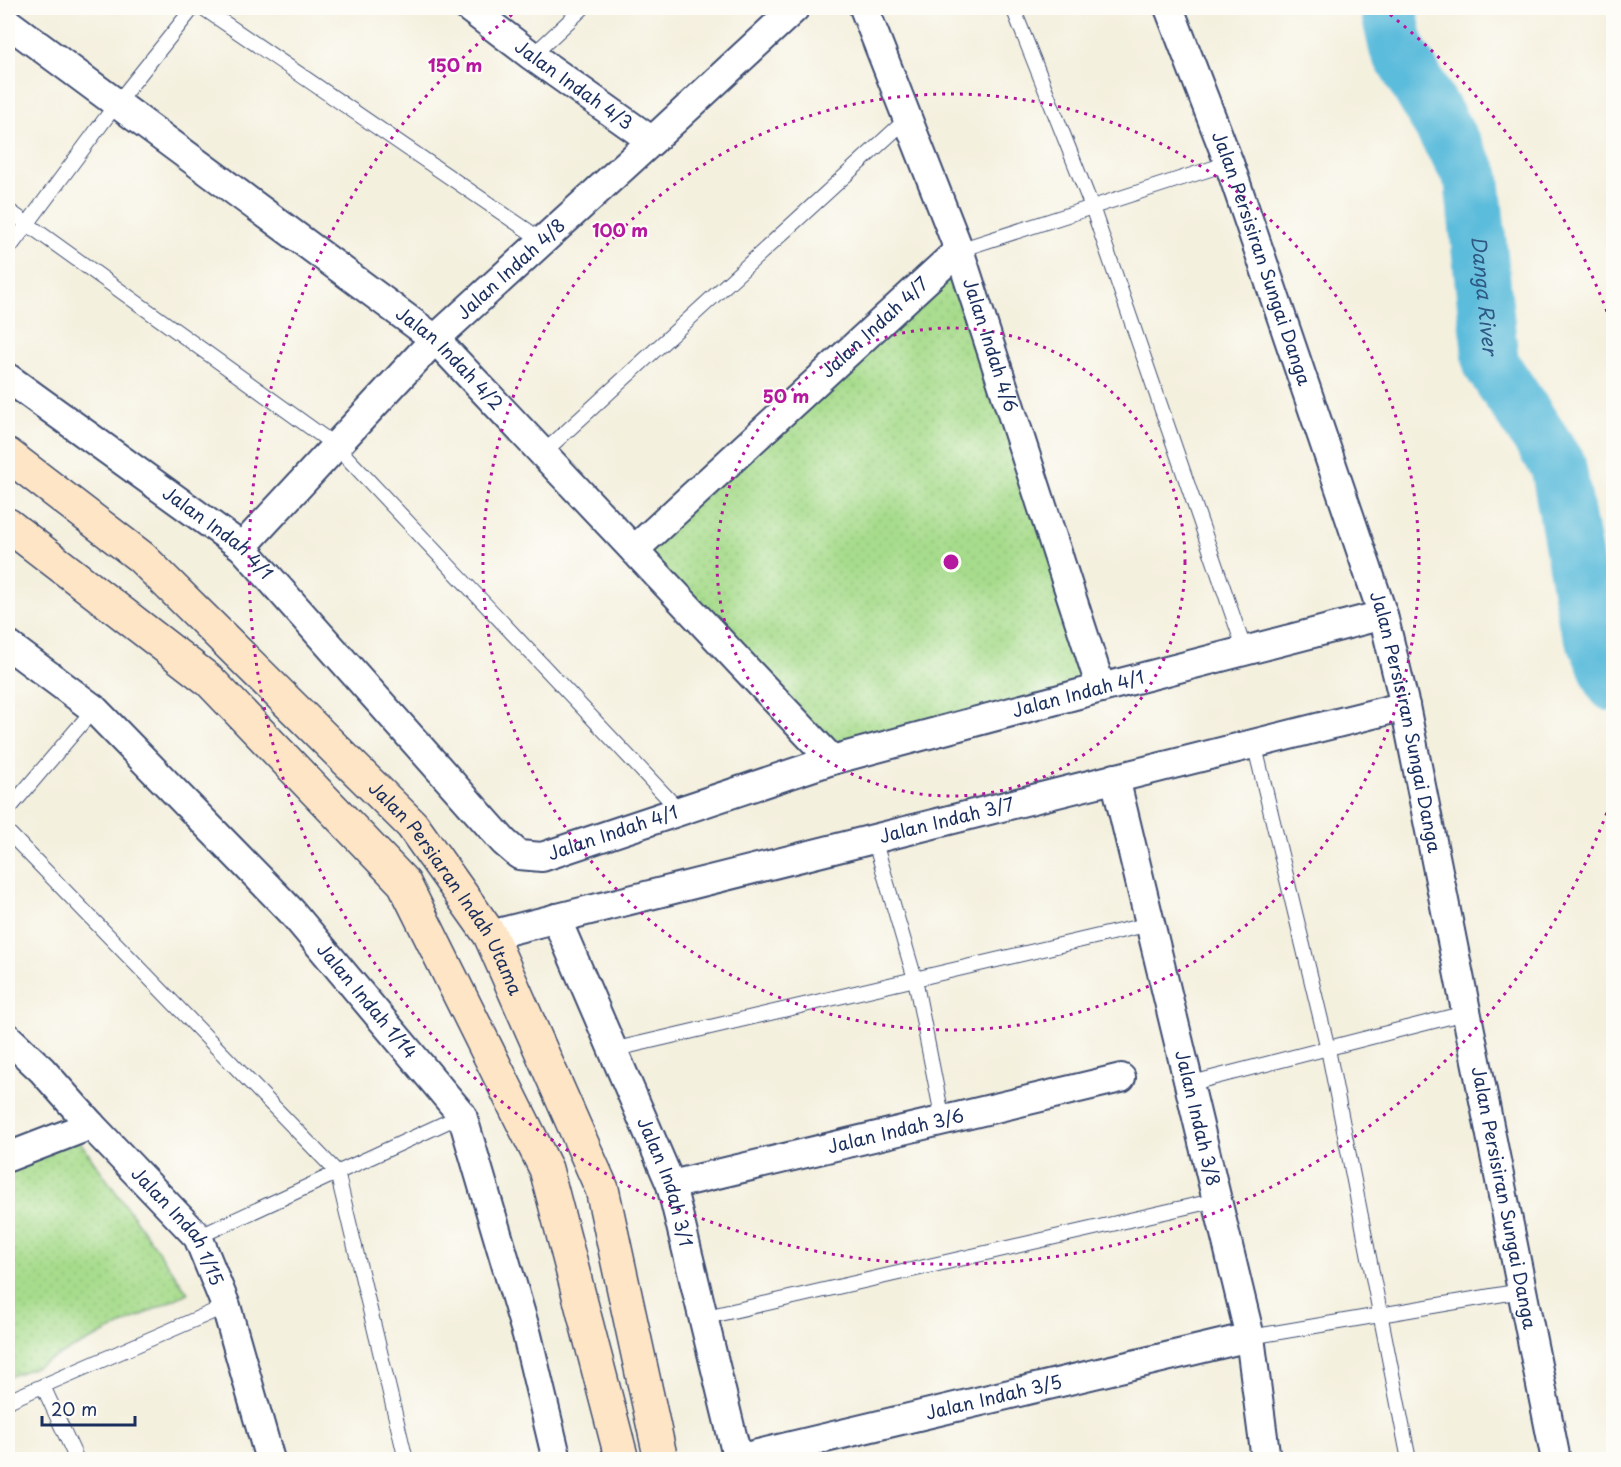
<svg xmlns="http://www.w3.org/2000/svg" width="1621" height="1467" viewBox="0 0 1621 1467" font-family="'Playpen Sans',sans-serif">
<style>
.park{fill:url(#park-dots);stroke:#618675;stroke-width:1.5}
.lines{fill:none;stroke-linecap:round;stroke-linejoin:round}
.river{stroke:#5cbcdb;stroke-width:56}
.service-casing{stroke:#3c4c71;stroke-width:16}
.minor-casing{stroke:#3c4c71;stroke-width:32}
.secondary-casing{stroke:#3c4c71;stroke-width:36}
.service{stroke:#fff;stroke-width:14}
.minor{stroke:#fff;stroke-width:28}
.secondary{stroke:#fee5c5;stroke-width:33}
.ring{fill:none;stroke:#b5179e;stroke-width:3;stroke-dasharray:3 6}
.labels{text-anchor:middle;stroke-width:4.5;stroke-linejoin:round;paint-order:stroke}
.street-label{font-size:18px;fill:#1b2f5e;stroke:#fdfcf7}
.water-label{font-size:20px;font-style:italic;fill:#2e5984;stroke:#fdfcf7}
.centre{fill:#b5179e;stroke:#fdfcf7;stroke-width:3}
.ring-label{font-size:18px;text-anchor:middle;font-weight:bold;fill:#b5179e;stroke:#fdfcf7;stroke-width:4.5;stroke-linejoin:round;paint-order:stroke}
</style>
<defs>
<pattern id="park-dots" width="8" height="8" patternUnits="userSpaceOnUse" patternTransform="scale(1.5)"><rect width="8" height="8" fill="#a7dc8c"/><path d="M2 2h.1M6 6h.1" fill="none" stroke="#8fbd7b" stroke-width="1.8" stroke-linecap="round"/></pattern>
</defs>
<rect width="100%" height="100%" fill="#fdfcf7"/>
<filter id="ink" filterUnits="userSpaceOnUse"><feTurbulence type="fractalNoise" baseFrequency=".0167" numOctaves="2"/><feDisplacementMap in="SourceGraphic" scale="12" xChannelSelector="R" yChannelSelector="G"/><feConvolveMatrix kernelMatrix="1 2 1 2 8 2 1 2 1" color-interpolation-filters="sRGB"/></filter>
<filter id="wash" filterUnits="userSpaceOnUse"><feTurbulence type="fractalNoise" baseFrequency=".008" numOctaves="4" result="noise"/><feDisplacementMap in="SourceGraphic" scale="24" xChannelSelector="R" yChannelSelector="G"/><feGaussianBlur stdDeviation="1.35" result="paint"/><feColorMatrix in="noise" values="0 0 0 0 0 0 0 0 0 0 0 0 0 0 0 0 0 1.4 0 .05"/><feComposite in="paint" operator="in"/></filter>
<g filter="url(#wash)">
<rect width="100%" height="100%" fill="#f4f0de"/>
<!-- park -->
<g class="park">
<path d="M956,265L1099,681L832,760L646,548Z"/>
<path d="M78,1139L188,1293L35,1367L8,1377V1170Z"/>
</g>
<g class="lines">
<!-- river -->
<path class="river" id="s1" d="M1388,8L1397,48L1472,178L1491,364L1558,465L1586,621L1614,684"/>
</g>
</g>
<g filter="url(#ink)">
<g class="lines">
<defs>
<g id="service">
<path d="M203,8L543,241"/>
<path d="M1013,8L1092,207L1245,651"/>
<path d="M532,56L583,8"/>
<path d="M8,210L336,446L679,810"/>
<path d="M8,250L117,103L193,8"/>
<path d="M959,250L1229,163"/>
<path d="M543,453L908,118"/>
<path d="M1254,743L1328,1049L1409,1460"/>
<path d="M8,810L94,709"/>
<path d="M8,832L337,1172L406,1460"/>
<path d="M874,839L915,979L943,1121"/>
<path d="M612,1050L1150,924"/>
<path d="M1188,1084L1465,1013"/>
<path d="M198,1237L462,1115"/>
<path d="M702,1318L1217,1200"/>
<path d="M1250,1337L1521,1291"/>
<path d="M43,1386L77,1460"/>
<path d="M8,1401L226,1306"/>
</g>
<g id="minor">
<path id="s2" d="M469,8L532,56L652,141"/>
<path id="s3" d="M864,8L959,250L1101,688"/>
<path id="s4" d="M1169,8L1229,163L1383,615L1405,706L1556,1460"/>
<path id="s5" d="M8,23L435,339L832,760"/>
<path id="s6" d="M8,378L242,547L504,842L519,855L542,857L832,760L1101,688L1383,615"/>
<path id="s7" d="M242,547L435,339L652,141L795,8"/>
<path id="s8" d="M634,550L959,250"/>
<path id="s9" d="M8,645L94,709L291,911L462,1115L527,1335L557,1460"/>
<path id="s10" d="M1115,778L1250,1337L1266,1460"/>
<path id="s11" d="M556,918L671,1185L738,1460"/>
<path id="s12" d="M490,935L1405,706"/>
<path id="s13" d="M8,1038L42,1070L91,1125L198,1237L226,1306L270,1460"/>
<path d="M8,1157L91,1125"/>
<path id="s14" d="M671,1185L1121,1078"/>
<path id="s15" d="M737,1459L1250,1337"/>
</g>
<g id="secondary">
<path id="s16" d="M8,455L141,557L412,825L490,935L602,1189L661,1460"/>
<path d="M8,525L210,681L404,883L546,1169L622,1460"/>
</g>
</defs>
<!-- service casing -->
<use href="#service" class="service-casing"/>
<!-- minor casing -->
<use href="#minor" class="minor-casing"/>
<!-- secondary casing -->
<use href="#secondary" class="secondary-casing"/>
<!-- service -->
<use href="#service" class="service"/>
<!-- minor -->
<use href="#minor" class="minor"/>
<!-- secondary -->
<use href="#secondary" class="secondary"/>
</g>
</g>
<!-- distance rings -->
<g class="ring">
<circle cx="951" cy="562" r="234"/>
<circle cx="951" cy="562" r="468"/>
<path d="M1613 796A702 702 0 1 1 519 9M1383 9A702 702 0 0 1 1613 328"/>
</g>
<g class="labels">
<!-- street labels -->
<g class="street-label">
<text dy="6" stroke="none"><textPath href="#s2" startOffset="130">Jalan Indah 4/3</textPath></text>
<text dy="6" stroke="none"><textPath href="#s4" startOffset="267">Jalan Persisiran Sungai Danga</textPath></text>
<text dy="6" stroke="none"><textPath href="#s7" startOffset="387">Jalan Indah 4/8</textPath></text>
<text dy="6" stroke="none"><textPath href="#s8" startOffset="328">Jalan Indah 4/7</textPath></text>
<text dy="6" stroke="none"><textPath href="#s3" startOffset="360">Jalan Indah 4/6</textPath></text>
<text dy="6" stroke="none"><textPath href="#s5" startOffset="555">Jalan Indah 4/2</textPath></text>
<text dy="6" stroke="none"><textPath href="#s6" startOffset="261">Jalan Indah 4/1</textPath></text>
<text dy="6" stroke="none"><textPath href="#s6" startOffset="1287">Jalan Indah 4/1</textPath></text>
<text dy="6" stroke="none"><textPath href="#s4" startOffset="753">Jalan Persisiran Sungai Danga</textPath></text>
<text dy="6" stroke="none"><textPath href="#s12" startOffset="471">Jalan Indah 3/7</textPath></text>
<text dy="6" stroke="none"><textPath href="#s6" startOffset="801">Jalan Indah 4/1</textPath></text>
<text dy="6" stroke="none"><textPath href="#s16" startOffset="620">Jalan Persiaran Indah Utama</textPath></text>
<text dy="6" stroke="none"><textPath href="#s9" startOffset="507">Jalan Indah 1/14</textPath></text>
<text dy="6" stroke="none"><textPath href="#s10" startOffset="350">Jalan Indah 3/8</textPath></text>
<text dy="6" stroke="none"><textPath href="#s14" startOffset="231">Jalan Indah 3/6</textPath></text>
<text dy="6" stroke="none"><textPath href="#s11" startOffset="286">Jalan Indah 3/1</textPath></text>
<text dy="6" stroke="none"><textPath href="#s4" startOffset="1239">Jalan Persisiran Sungai Danga</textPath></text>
<text dy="6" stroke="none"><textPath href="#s13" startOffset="255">Jalan Indah 1/15</textPath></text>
<text dy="6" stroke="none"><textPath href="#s15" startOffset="264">Jalan Indah 3/5</textPath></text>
</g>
<!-- water labels -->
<g class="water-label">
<text dy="7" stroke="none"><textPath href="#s1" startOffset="309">Danga River</textPath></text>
</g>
</g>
<circle cx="951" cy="562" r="9" class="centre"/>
<g class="ring-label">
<text x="455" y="72">150 m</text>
<text x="620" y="237">100 m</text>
<text x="786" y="403">50 m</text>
</g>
<!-- margin -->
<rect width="1621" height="1467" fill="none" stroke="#fdfcf7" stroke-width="30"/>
<!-- scale -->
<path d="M42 1416v9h93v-9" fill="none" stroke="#1b2f5e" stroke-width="3"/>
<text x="51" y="1416" font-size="18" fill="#1b2f5e" stroke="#fdfcf7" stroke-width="4.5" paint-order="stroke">20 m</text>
</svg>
